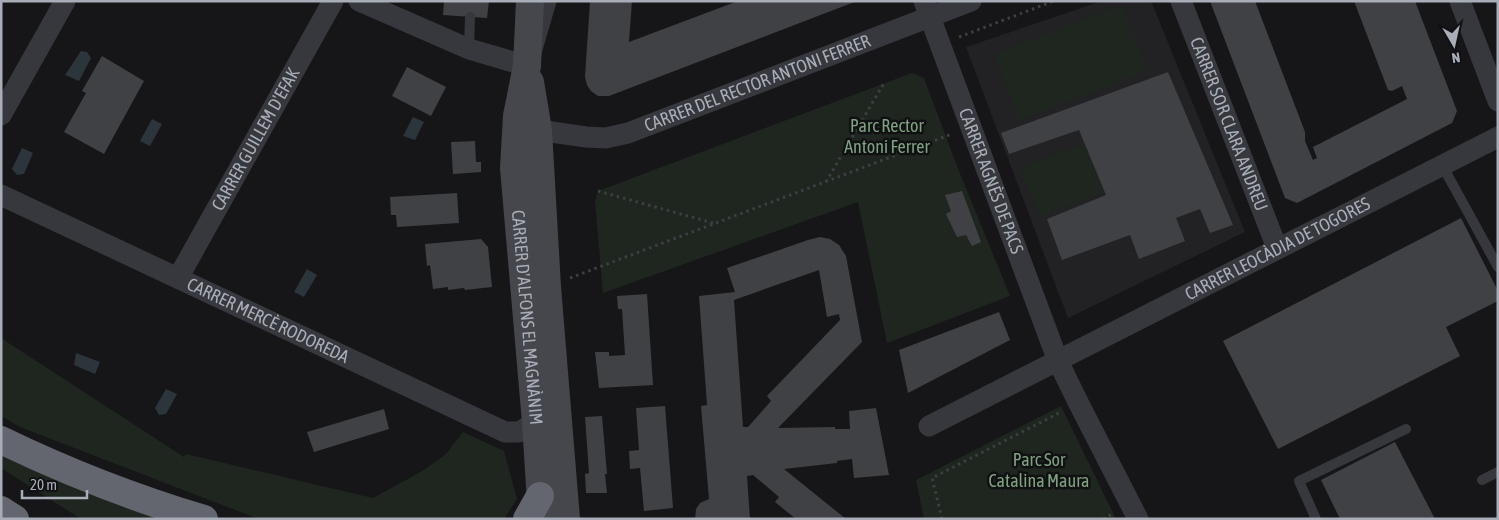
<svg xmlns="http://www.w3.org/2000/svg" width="1499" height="520" viewBox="0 0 1499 520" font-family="'Asap Condensed',sans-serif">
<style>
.built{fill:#222225}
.green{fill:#1e261f}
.water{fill:#2c353c}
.building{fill:#404145;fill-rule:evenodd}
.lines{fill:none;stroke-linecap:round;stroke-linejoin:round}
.path{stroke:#3d3f44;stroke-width:3;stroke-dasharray:2.5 4;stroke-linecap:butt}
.lane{stroke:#37383d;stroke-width:10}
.street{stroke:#37383d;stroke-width:21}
.secondary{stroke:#45474d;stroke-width:28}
.highway{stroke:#63666e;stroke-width:28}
.labels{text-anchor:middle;stroke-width:5;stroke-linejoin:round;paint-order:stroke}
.street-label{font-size:18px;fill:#a8adb8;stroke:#111113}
.park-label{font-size:18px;fill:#7fa381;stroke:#111113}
</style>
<rect width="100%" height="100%" fill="#161618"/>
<!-- built -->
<path class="built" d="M1102,1H1151L1245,232L1068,318L966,47Z"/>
<!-- green -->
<g class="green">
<path d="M1122,5L1148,71L1019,120L994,54Z"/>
<path d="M912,73L924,78L957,166L1010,296L887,343L858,202L603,293L595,201L598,191Z"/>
<path d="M1085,143L1104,191L1040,217L1020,168Z"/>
<path d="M1,338L184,457L186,454L373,498L424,470L446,454L463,432L504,451L517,499L504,519L256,518L20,427L1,416Z"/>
<path d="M1061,406L1116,519H924L916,480Z"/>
<path d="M1,455L165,519H81L1,468Z"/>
</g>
<!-- water -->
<g class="water">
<path d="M81,51L87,52L91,58L79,81L65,75Z"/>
<path d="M413,117L424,122L415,140L403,136Z"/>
<path d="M152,119L162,124L150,146L140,141Z"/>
<path d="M22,148L33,153L24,174L17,175L12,169Z"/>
<path d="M307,269L317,275L304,297L294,292Z"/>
<path d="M76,353L100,362L95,374L74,365Z"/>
<path d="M166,389L177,394L166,414L159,415L155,408Z"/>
</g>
<!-- building -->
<g class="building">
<path d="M444,1H489L487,18L443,15Z"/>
<path d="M590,1H632L629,42L738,1H857L609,96H598L591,91L587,85L585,77Z"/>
<path d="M1210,1H1255L1305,132V141L1313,160L1317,158L1313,147L1407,99L1402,86L1392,91L1388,90L1354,1H1415L1457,111L1452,123L1297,203L1285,198Z"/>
<path d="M102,56L144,81L104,154L64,132L86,93L82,91Z"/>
<path d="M407,67L446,87L431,116L392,96Z"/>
<path d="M1168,72L1233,225L1210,233L1200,209L1176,218L1185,241L1139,259L1130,235L1062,260L1047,219L1106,195L1079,130L1009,154L1001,133Z"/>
<path d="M475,141L476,162H481V172L453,174L451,142Z"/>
<path d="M962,191L981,242L972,246L966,235L957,237L946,214L951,211L945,195Z"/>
<path d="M457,193L459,223L397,227L396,215H391L390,197Z"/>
<path d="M1461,218L1498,291V301L1446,327L1460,356L1278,449L1223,341Z"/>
<path d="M820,237L830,239L839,245L846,256L862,342L778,428L835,427V429H850L849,411L876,408L889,475L854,478L852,459L837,461V463L784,469L846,519H796L775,502L779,497L753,475L747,476L750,519H695L696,509L700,503L709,499L701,406L707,405L699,296L735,292L727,268L808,240ZM819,270L827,317L839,314L840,320L767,396L771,401L748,427H743L734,300Z"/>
<path d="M481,239L488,247L492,287L465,290L464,288L448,290V287L433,289L430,265L427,266L425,244Z"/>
<path d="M647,294L653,385L599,388L595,352H609V356L625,355L622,309H618L617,296Z"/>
<path d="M999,312L1010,340L908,393L899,350Z"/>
<path d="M665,406L673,508L644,511L640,468L630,469L629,451L639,450L636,408Z"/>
<path d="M384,409L389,429L314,452L307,432Z"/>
<path d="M602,416L607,474H605L607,493H586L585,474L589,473L585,417Z"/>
<path d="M1395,442L1435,519H1340L1321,480Z"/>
</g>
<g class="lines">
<!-- path -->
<g class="path">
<path d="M959,37L1054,1"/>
<path d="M826,182L884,83"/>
<path d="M598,191L713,223"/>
<path d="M570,278L952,134"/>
<path d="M942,519L932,478L1061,412"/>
<path d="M1103,519L1112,514"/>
</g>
<!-- lane -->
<g class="lane">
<path d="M469,49L470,17"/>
<path d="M1442,165L1498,267"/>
<path d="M1482,480L1498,472"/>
<path d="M1316,519L1299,481L1406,429"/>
</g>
<!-- street -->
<g class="street">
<path d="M359,1L469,49L527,66L546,1"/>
<path id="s1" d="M924,1L1058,361L1078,402L1138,519"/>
<path id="s2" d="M1181,1L1277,248"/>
<path d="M1460,1L1498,101"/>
<path d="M1,115L65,1"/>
<path id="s3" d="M526,122L538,130L586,137L606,138L628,133L971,1"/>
<path id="s4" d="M1,195L505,432H519L536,422"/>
<path id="s5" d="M178,278L333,1"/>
<path id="s6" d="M929,426L1498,137"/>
</g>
<!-- secondary -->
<g class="secondary">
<path id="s7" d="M530,1L527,66L517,116L514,168L536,422L542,519"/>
<path d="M530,82L538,130L547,287L566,519"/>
</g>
<!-- highway -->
<g class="highway">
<path d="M1,440C67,472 134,498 204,519"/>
<path d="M1,510L15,519"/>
<path d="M527,519L540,496"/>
</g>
</g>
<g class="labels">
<!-- street labels -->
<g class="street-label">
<text dy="6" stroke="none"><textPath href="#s3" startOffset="244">CARRER DEL RECTOR ANTONI FERRER</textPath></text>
<text dy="6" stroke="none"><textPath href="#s2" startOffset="132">CARRER SOR CLARA ANDREU</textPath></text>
<text dy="6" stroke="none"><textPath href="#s5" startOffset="159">CARRER GUILLEM D'EFAK</textPath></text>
<text dy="6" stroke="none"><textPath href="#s1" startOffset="192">CARRER AGNÈS DE PACS</textPath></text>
<text dy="6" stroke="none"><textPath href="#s6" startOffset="391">CARRER LEOCÀDIA DE TOGORES</textPath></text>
<text dy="6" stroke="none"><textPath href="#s7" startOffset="318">CARRER D'ALFONS EL MAGNÀNIM</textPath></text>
<text dy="6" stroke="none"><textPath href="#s4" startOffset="295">CARRER MERCÈ RODOREDA</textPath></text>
</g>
<!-- park labels -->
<g class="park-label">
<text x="887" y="132">Parc Rector<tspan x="887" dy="21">Antoni Ferrer</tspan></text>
<text x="1039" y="466">Parc Sor<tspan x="1039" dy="21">Catalina Maura</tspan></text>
</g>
</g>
<!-- border -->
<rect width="1499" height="520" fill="none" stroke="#a8adb8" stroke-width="5"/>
<!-- north arrow -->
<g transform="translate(1454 45) rotate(171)" stroke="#111113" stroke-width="4" paint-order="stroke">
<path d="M0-4L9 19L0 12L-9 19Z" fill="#a8adb8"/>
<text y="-8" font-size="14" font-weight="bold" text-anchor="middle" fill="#a8adb8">N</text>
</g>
<!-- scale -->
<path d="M22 490v8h65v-8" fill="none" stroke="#a8adb8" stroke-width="2.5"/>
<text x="30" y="490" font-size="15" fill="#a8adb8" stroke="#111113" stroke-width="4" paint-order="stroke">20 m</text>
</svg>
